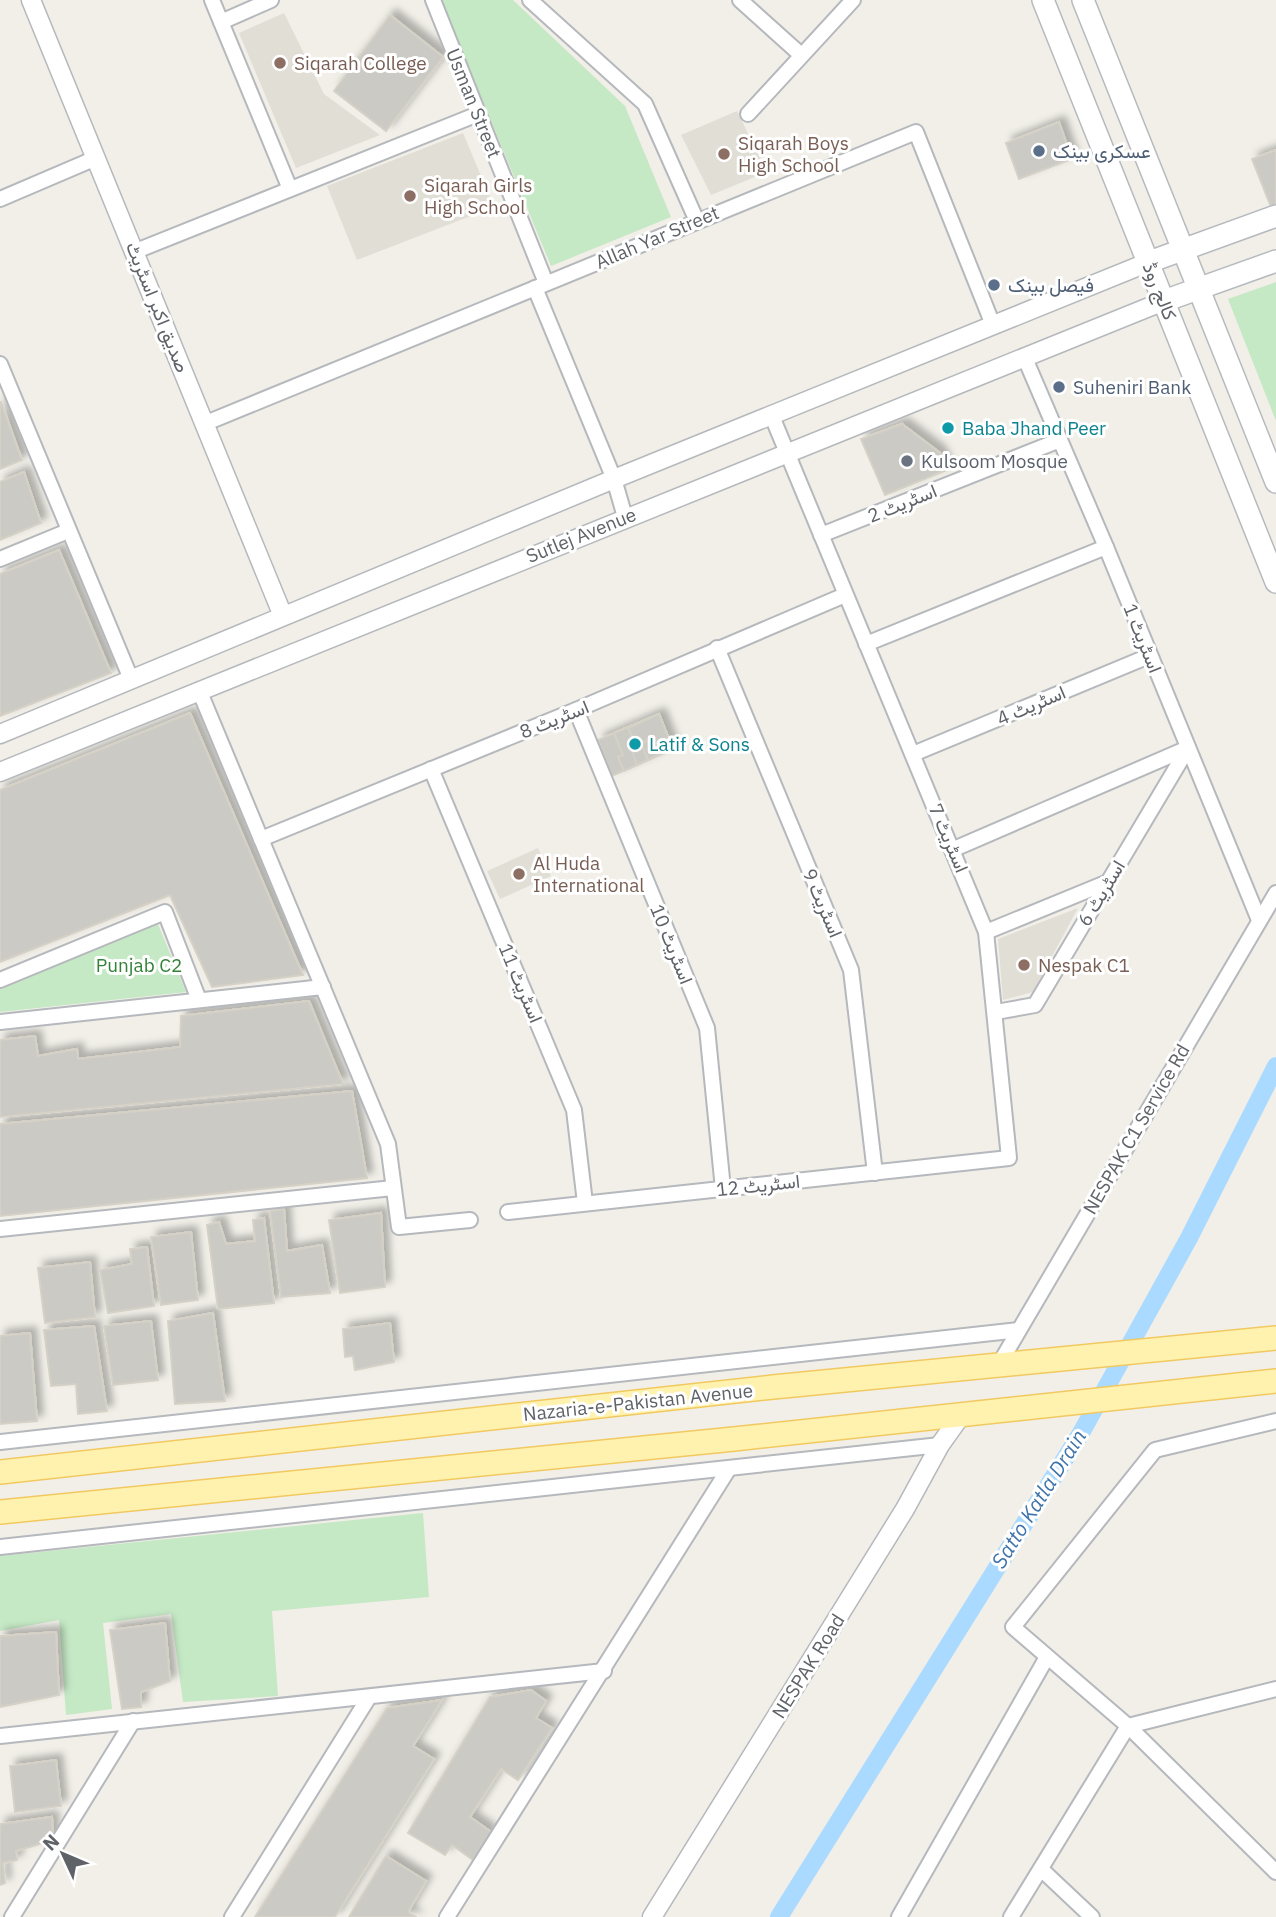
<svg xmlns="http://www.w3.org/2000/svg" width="1276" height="1917" viewBox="0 0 1276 1917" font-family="'IBM Plex Sans',Vazirmatn,sans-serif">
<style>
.education{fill:#e1ded6}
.green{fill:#c5e8c5}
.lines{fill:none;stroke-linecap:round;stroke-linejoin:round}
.canal{stroke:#aadaff;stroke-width:18}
.building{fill:#cccac5;stroke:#d6d1c6;stroke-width:2;filter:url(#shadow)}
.minor-casing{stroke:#b5b8bc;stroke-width:18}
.tertiary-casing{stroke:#b5b8bc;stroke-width:21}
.secondary-casing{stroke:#b6babf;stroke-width:24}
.primary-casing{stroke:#f2c960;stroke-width:26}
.minor{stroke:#fff;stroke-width:14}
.tertiary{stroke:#fff;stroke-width:18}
.secondary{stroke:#fff;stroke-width:21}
.primary{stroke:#fff2af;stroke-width:23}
.education-dot{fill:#8d6e63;stroke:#fff;stroke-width:2.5}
.service-dot{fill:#5c6f8a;stroke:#fff;stroke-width:2.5}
.culture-dot{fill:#0f9aa8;stroke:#fff;stroke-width:2.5}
.worship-dot{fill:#6b7280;stroke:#fff;stroke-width:2.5}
.labels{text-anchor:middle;stroke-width:6;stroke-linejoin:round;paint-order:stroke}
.education-label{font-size:19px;fill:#785e54;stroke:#fff;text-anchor:start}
.street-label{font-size:19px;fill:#5f6368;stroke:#fff}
.service-label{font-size:19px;fill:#4e5e75;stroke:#fff;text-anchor:start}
.culture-label{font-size:19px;fill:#0d838f;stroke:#fff;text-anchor:start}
.worship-label{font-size:19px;fill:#5b616d;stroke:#fff;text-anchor:start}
.park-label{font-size:19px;fill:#348238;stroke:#fff}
.water-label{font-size:21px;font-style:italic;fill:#4174aa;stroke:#fff}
</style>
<defs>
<filter id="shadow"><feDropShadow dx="6" dy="-6" stdDeviation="3.5" flood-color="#0004"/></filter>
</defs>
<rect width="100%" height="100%" fill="#f1efe8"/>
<!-- education -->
<g class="education">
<path d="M284,13L324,94L380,135L296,168L239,33Z"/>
<path d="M737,111L767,172L711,195L681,135Z"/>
<path d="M463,133L494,207L357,260L327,186Z"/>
<path d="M538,848L551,876L500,899L487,871Z"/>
<path d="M1078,908L1033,992L1003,1000L998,939Z"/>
</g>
<!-- green -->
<g class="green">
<path d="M441,0H513L625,106L671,217L551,266Z"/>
<path d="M1276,282V421L1228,299Z"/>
<path d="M157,922L186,992L0,1012V988Z"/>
<path d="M423,1513L429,1597L272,1611L278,1696L183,1702L171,1614L103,1623L112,1709L66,1715L59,1620L0,1631V1556Z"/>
</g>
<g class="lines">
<!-- canal -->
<path class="canal" d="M779,1917L1081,1433L1189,1238L1276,1066"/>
</g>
<!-- building -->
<g class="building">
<path d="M390,15L443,57L386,131L334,91Z"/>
<path d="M1059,122L1072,159L1019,179L1006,143Z"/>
<path d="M1276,150V205L1271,207L1252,159Z"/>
<path d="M1,402L22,460L0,469V403Z"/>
<path d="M902,424L940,453L947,470L885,495L861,439Z"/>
<path d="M24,472L41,523L0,540V482Z"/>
<path d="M59,550L111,673L0,716V574Z"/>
<path d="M190,713L303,975L212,987L170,895L0,962V790Z"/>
<path d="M659,714L673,749L612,776L598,740Z"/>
<path d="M659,714L673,749L624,771L618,757L623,755L614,733Z"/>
<path d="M659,714L673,749L637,765L630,745L635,743L628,728Z"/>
<path d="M654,738L661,754L648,760L641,743Z"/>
<path d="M309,1001L343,1084L0,1117V1040L35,1036L38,1056L77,1049L78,1059L180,1047L181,1016Z"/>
<path d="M352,1091L367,1178L0,1216V1124Z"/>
<path d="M284,1209L287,1251L322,1245L330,1293L281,1297L270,1211Z"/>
<path d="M381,1213L385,1287L340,1293L329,1220Z"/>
<path d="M264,1218L274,1303L218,1309L207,1225L219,1222L226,1244L255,1241L253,1220Z"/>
<path d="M191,1232L198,1300L161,1305L151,1237Z"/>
<path d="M147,1247L154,1306L108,1313L100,1270L132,1264L130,1249Z"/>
<path d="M90,1262L95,1317L45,1323L38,1268Z"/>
<path d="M213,1313L225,1401L175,1404L168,1321Z"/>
<path d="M151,1321L158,1380L113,1385L104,1326Z"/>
<path d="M390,1323L394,1362L355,1370L353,1356L345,1357L343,1329Z"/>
<path d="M94,1326L107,1411L78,1414L76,1384L51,1386L44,1330Z"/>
<path d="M30,1333L37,1421L0,1424V1336Z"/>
<path d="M165,1623L170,1681L141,1692V1707L122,1709L110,1630Z"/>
<path d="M56,1632L59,1695L0,1707V1636Z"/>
<path d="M531,1690L546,1701L536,1718L552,1728L518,1780L501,1769L470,1817L491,1832L473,1860L452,1845L445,1855L408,1833L490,1697Z"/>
<path d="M442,1700L413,1746L434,1759L335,1917H255L387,1708Z"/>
<path d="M56,1760L61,1806L15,1812L10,1766Z"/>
<path d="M52,1817L53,1840L16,1851L17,1860L3,1863L5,1883L0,1885V1824Z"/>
<path d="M386,1856L426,1881L408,1912L416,1917H349Z"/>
</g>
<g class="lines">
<defs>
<g id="minor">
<path d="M212,0L290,189"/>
<path d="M433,0L546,283"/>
<path d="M530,0L645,104L696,219"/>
<path d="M740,0L800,54"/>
<path d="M221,22L271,0"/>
<path d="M748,114L853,0"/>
<path d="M0,199L96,158"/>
<path d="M136,251L478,114"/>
<path d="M535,288L614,479L625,517"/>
<path d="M1024,356L1106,547L1259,920"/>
<path d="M0,364L131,679"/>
<path d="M206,423L916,132L993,325"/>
<path d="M821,535L1060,440"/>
<path d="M0,559L68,531"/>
<path d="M866,644L1106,547"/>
<path d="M717,648L851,970L875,1173"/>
<path d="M199,690L388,1144L399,1227L470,1220"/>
<path d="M576,710L707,1028L723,1189"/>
<path d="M913,754L1149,656"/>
<path d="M431,769L574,1110L585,1203"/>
<path d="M261,839L576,710L845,595"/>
<path d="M954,849L1188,748"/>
<path d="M986,932L1108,882"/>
<path d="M0,980L165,912L199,1000"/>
<path d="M996,1012L1035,1005L1188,748"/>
<path d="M0,1022L323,987"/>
<path d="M508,1212L1009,1158L986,932L771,414"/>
<path d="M0,1229L393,1188"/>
<path d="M998,1366L1276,893"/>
<path d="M1276,1421L1155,1450L1013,1627L1128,1726L1276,1872"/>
<path d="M0,1442L1019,1330"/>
<path d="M0,1547L940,1445"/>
<path d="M0,1736L604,1671"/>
<path d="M1041,1869L1092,1917"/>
<path d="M12,1917L133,1721"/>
<path d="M232,1917L369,1697"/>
<path d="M447,1917L728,1470"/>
<path d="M899,1917L1047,1657"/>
<path d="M1011,1917L1128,1726L1276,1689"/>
</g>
<g id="tertiary">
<path d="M31,0L283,616"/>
<path d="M0,734L614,479L1149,262"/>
<path d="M0,772L1164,301"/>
<path d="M652,1917L905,1509L940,1445L962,1414"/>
</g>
<g id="secondary">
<path d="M1043,0L1276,582"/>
<path d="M1083,0L1276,482"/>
<path d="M1149,262L1276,216"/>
<path d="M1164,301L1276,261"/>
</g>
<g id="primary">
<path d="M0,1472L773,1387L1276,1338"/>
<path d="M0,1512L734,1439L1276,1381"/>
</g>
</defs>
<!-- minor casing -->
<use href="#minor" class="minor-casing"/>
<!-- tertiary casing -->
<use href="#tertiary" class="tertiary-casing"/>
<!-- secondary casing -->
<use href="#secondary" class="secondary-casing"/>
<!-- primary casing -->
<use href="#primary" class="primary-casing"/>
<!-- minor -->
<use href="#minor" class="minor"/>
<!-- tertiary -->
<use href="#tertiary" class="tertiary"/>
<!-- secondary -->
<use href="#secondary" class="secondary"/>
<!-- primary -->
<use href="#primary" class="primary"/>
</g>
<!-- markers -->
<g class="education-dot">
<circle cx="280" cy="63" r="7"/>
<circle cx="724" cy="154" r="7"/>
<circle cx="410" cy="196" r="7"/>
<circle cx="519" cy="874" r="7"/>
<circle cx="1024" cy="965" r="7"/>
</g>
<g class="service-dot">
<circle cx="1039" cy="151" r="7"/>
<circle cx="994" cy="285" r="7"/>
<circle cx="1059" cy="387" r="7"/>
</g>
<g class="culture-dot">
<circle cx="948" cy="428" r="7"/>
<circle cx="635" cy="744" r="7"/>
</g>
<circle class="worship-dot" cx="907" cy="461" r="7"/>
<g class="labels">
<!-- education labels -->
<g class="education-label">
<text x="294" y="70">Siqarah College</text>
<text x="738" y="150">Siqarah Boys<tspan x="738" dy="22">High School</tspan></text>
<text x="424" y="192">Siqarah Girls<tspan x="424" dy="22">High School</tspan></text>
<text x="533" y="870">Al Huda<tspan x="533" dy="22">International</tspan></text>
<text x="1038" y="972">Nespak C1</text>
</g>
<!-- street labels -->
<g class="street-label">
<text transform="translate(474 103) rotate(68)" y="7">Usman Street</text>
<text transform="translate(657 237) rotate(-23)" y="7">Allah Yar Street</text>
<text transform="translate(1160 291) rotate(68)" y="7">کالج روڈ</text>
<text transform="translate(158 307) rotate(68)" y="7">صدیق اکبر اسٹریٹ</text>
<text transform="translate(902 503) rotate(-22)" y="7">اسٹریٹ 2</text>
<text transform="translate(581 535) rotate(-22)" y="7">Sutlej Avenue</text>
<text transform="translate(1143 638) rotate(68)" y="7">اسٹریٹ 1</text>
<text transform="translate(1031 705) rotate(-23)" y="7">اسٹریٹ 4</text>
<text transform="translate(554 719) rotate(-22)" y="7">اسٹریٹ 8</text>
<text transform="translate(949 838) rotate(67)" y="7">اسٹریٹ 7</text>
<text transform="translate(1101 893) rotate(-59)" y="7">اسٹریٹ 6</text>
<text transform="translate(823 903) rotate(67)" y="7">اسٹریٹ 9</text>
<text transform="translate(672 944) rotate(68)" y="7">اسٹریٹ 10</text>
<text transform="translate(521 983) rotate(67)" y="7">اسٹریٹ 11</text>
<text transform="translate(1136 1129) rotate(-60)" y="7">NESPAK C1 Service Rd</text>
<text transform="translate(758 1185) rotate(-6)" y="7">اسٹریٹ 12</text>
<text transform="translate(638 1402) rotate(-6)" y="7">Nazaria-e-Pakistan Avenue</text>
<text transform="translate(808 1666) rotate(-58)" y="7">NESPAK Road</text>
</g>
<!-- service labels -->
<g class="service-label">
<text x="1053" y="158">عسکری بینک</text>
<text x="1008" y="292">فیصل بینک</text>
<text x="1073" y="394">Suheniri Bank</text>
</g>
<!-- culture labels -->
<g class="culture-label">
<text x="962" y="435">Baba Jhand Peer</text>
<text x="649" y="751">Latif &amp; Sons</text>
</g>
<!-- worship labels -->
<g class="worship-label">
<text x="921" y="468">Kulsoom Mosque</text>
</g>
<!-- park labels -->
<g class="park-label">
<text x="139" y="972">Punjab C2</text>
</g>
<!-- water labels -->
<g class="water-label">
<text transform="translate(1039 1499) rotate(-58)" y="7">Satto Katla Drain</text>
</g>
</g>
<!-- north arrow -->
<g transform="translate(63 1854) rotate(314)" stroke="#ffffff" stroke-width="5" paint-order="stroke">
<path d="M0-5L12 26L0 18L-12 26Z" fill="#5f6368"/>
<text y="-10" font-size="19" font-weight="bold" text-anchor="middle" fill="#5f6368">N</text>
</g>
</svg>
